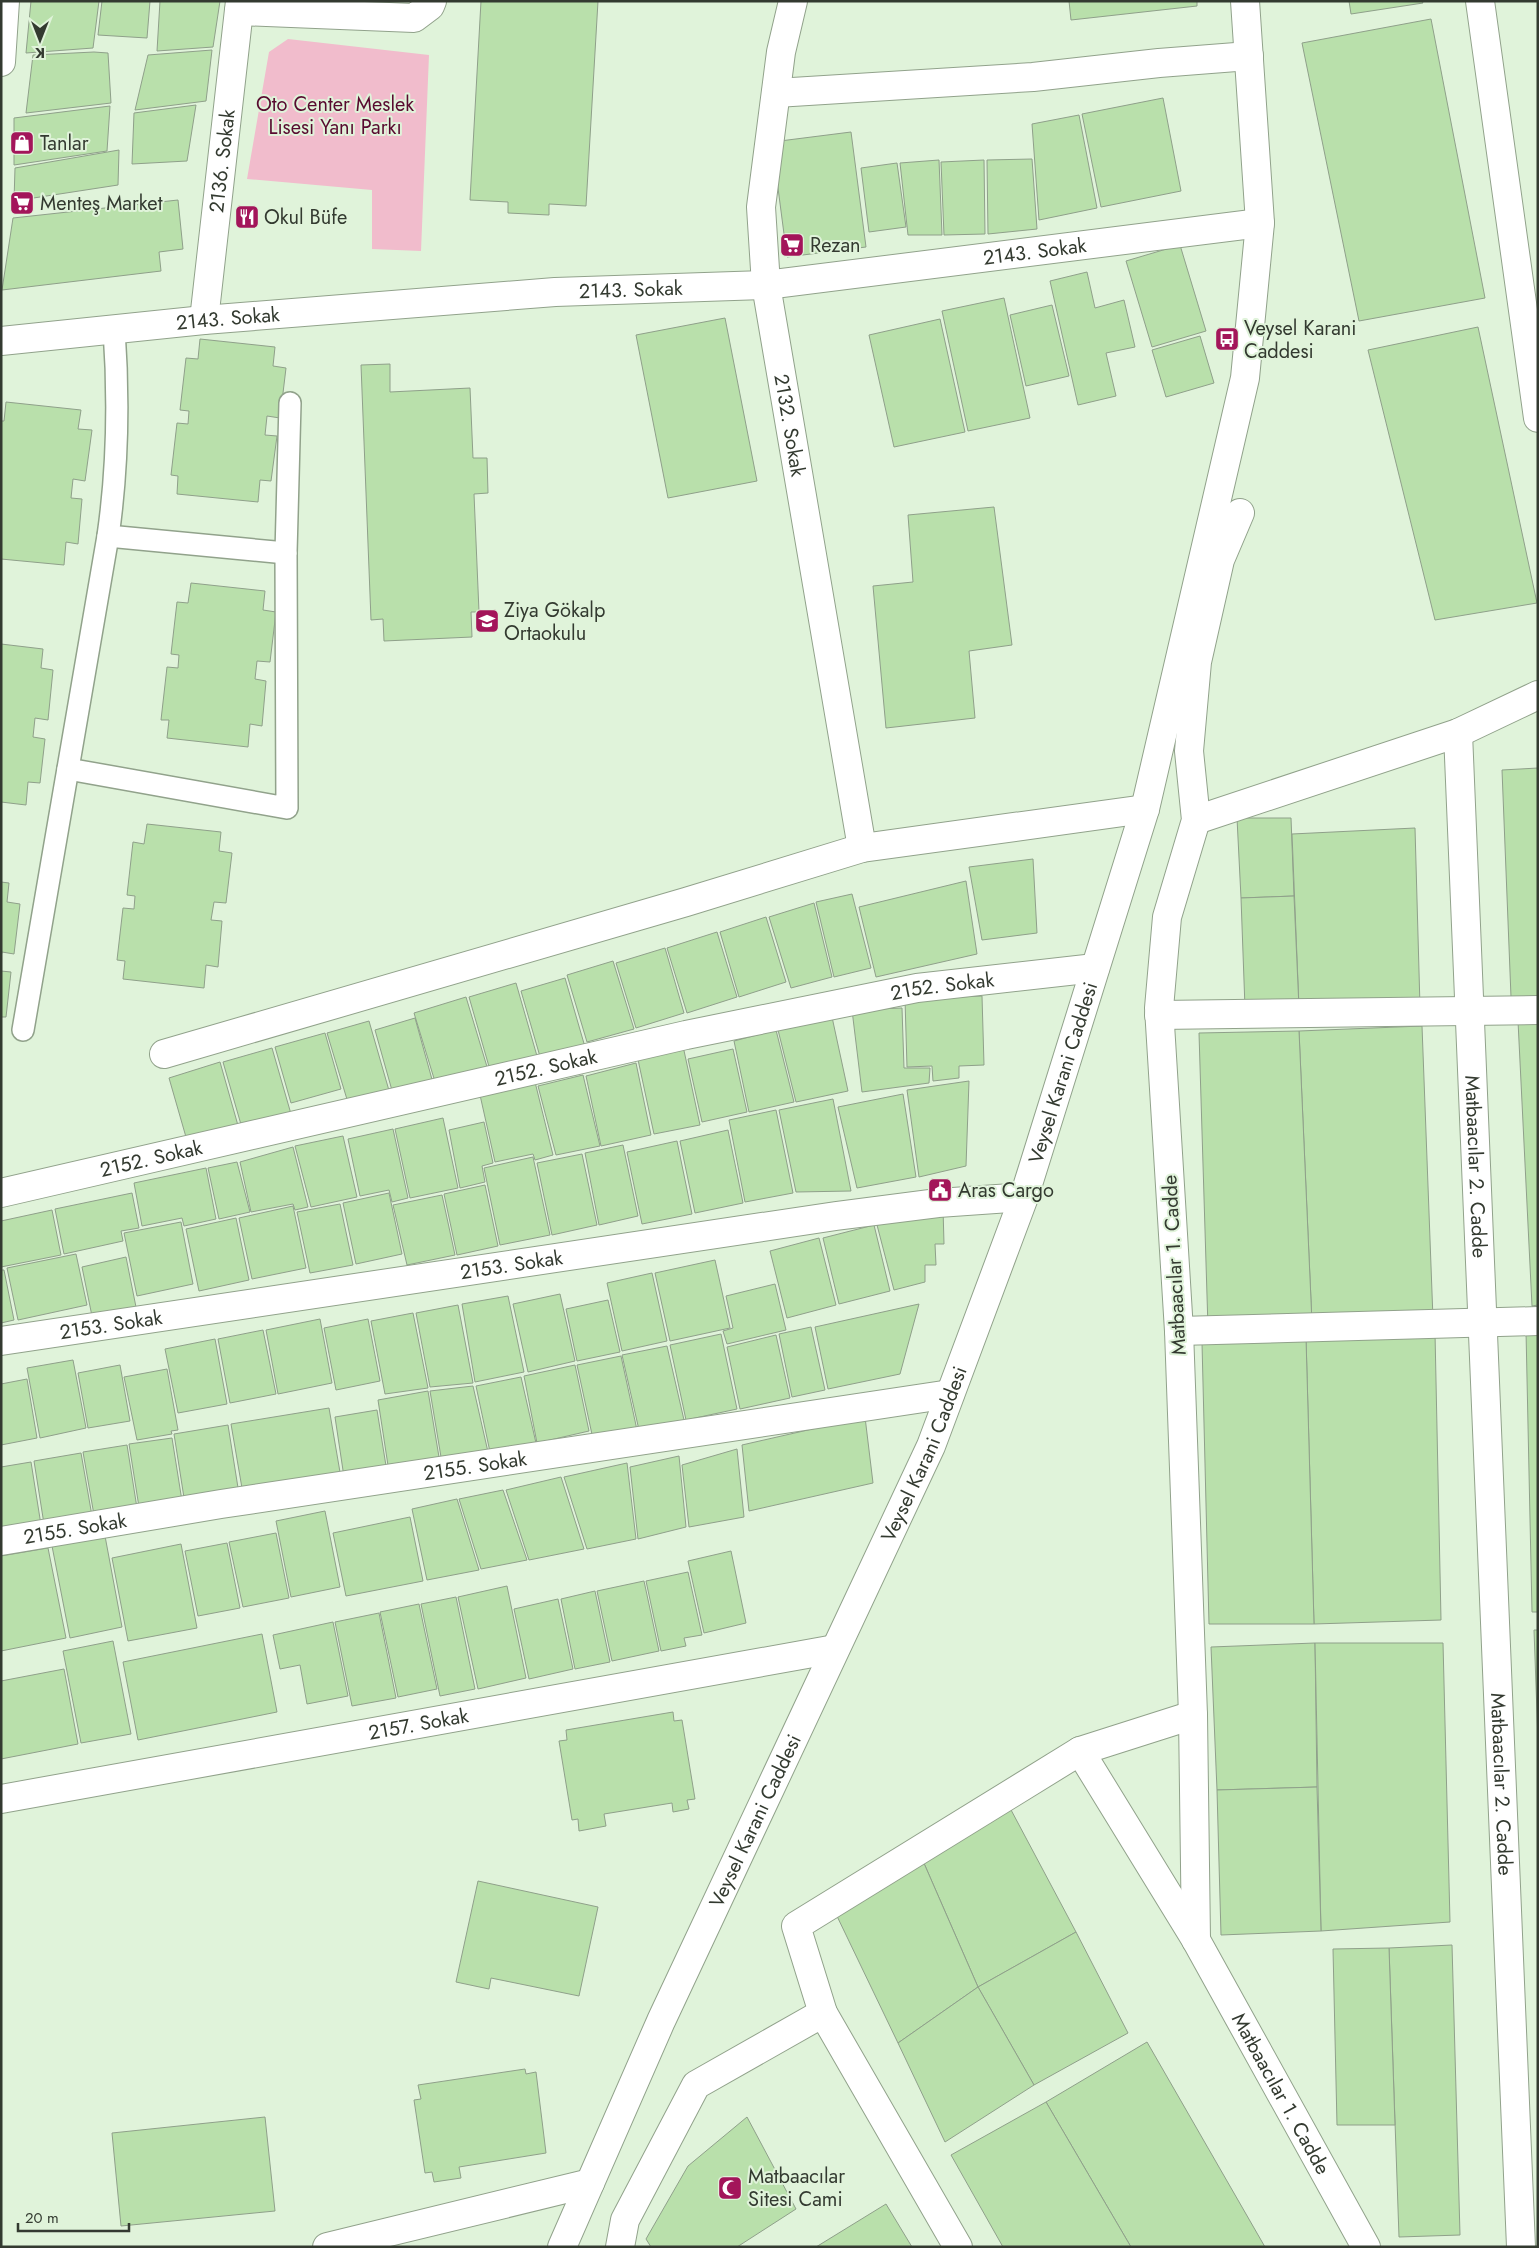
<svg xmlns="http://www.w3.org/2000/svg" width="1539" height="2248" viewBox="0 0 1539 2248" font-family="Jost,sans-serif">
<style>
.green{fill:#f1bccc}
.building{fill:#b9e0ab;stroke:#8fa08a}
.lines{fill:none;stroke-linecap:round;stroke-linejoin:round}
.service-casing{stroke:#91a28b;stroke-width:24}
.minor-casing{stroke:#91a28b;stroke-width:30}
.secondary-casing{stroke:#91a28b;stroke-width:30}
.service{stroke:#fff;stroke-width:21}
.minor{stroke:#fff;stroke-width:28}
.secondary{stroke:#fff;stroke-width:28}
.labels{text-anchor:middle;stroke-width:4;stroke-linejoin:round;paint-order:stroke}
.park-label{font-size:20px;fill:#580a2f;stroke:#e0f3da}
.poi-label{font-size:20px;fill:#333a30;stroke:#e0f3da;text-anchor:start}
.street-label{font-size:20px;fill:#333a30;stroke:#e0f3da}
</style>
<rect width="100%" height="100%" fill="#e0f3da"/>
<!-- green -->
<path class="green" d="M288,39L429,55L421,251L372,249V190L247,179L269,52Z"/>
<!-- building -->
<g class="building">
<path d="M31,1H99L93,48L26,53Z"/>
<path d="M102,1H150L147,38L98,35Z"/>
<path d="M160,1H220L213,47L157,51Z"/>
<path d="M481,1H598L586,206L549,204V215L508,213V202L470,200Z"/>
<path d="M1069,1H1197V6L1071,20Z"/>
<path d="M1349,1H1422L1423,3L1351,14Z"/>
<path d="M1431,19L1485,298L1359,321L1302,43Z"/>
<path d="M212,50L206,101L135,110L148,55Z"/>
<path d="M94,52L108,53L111,103L26,113L33,55Z"/>
<path d="M1163,98L1181,191L1101,207L1082,114Z"/>
<path d="M196,105L187,161L132,164L134,113Z"/>
<path d="M110,106L107,151L14,165V118Z"/>
<path d="M1079,115L1097,208L1039,220L1032,124Z"/>
<path d="M851,132L866,247L787,257L772,142Z"/>
<path d="M119,150L118,185L14,201L15,168Z"/>
<path d="M1032,159L1037,229L988,234L987,160Z"/>
<path d="M939,160L942,235H908L900,163Z"/>
<path d="M984,160L985,234L944,235L941,162Z"/>
<path d="M897,163L906,227L869,232L861,168Z"/>
<path d="M178,200L183,249L159,252L161,271L2,290L13,218Z"/>
<path d="M1180,245L1206,331L1152,347L1126,261Z"/>
<path d="M1087,272L1095,308L1124,300L1135,347L1106,353L1116,396L1078,405L1050,281Z"/>
<path d="M1004,298L1030,418L968,431L942,311Z"/>
<path d="M1052,305L1069,376L1026,386L1010,315Z"/>
<path d="M725,318L757,481L668,498L636,335Z"/>
<path d="M940,319L965,432L894,447L869,335Z"/>
<path d="M1478,327L1537,603L1435,620L1368,350Z"/>
<path d="M1200,336L1214,383L1166,397L1152,350Z"/>
<path d="M200,339L275,347L273,366L286,368L280,418L267,416L265,435L277,436L271,481L260,480L258,502L177,494L178,476L171,475L177,423L188,424L189,411L180,410L186,358L198,359Z"/>
<path d="M390,364V392L470,388L473,458H487L488,493L474,494L479,612H471L472,637L384,641L383,619L371,620L361,365Z"/>
<path d="M6,402L81,410L78,429L92,430L85,481L73,479L71,498L82,499L78,544L66,542L64,565L1,559V421H4Z"/>
<path d="M994,507L1012,645L969,651L975,718L886,728L873,586L913,582L908,515Z"/>
<path d="M191,583L265,591L263,610L276,612L270,662L257,661L255,679L266,681L262,726L250,724L248,747L167,738L169,720H161L167,667L178,668L179,655L171,654L177,602L188,603Z"/>
<path d="M1,644L43,649L41,668L53,670L48,720L35,718L33,737L45,739L40,783L28,782L26,805L1,802Z"/>
<path d="M1538,768V997H1511L1502,770Z"/>
<path d="M1237,818H1291L1294,896L1241,898Z"/>
<path d="M147,824L221,832L219,851L232,853L226,903L214,902L211,920L222,921L218,967L206,965L204,988L123,979L125,961L117,960L123,908L134,909L135,896L127,895L133,842L144,844Z"/>
<path d="M1415,828L1420,1007L1299,1008L1292,834Z"/>
<path d="M1033,859L1037,933L982,940L969,867Z"/>
<path d="M966,881L977,954L876,977L859,907Z"/>
<path d="M1,882L9,883L7,902L20,904L14,954L2,952L1,957Z"/>
<path d="M852,894L871,968L834,977L816,902Z"/>
<path d="M1294,896L1299,1008H1245L1241,898Z"/>
<path d="M814,903L832,977L791,988L769,917Z"/>
<path d="M766,917L786,982L739,997L720,932Z"/>
<path d="M717,932L737,997L687,1013L667,948Z"/>
<path d="M665,948L684,1013L636,1028L616,963Z"/>
<path d="M613,961L634,1029L587,1042L567,975Z"/>
<path d="M1,971L11,972L6,1017H1Z"/>
<path d="M565,978L585,1047L541,1060L521,991Z"/>
<path d="M516,983L537,1056L490,1070L469,997Z"/>
<path d="M982,996L984,1065L959,1066V1078L933,1081L932,1066L907,1067L905,999Z"/>
<path d="M466,997L488,1070L436,1085L414,1013Z"/>
<path d="M902,1008L904,1068H930L929,1083L862,1092L852,1010Z"/>
<path d="M832,1017L848,1091L796,1102L778,1030Z"/>
<path d="M415,1018L433,1083L393,1094L375,1030Z"/>
<path d="M369,1021L390,1094L349,1106L327,1033Z"/>
<path d="M1518,1021H1538V1305L1532,1306Z"/>
<path d="M1422,1026L1433,1319L1312,1323L1299,1031Z"/>
<path d="M776,1030L794,1102L749,1112L734,1041Z"/>
<path d="M1299,1031L1312,1323L1208,1328L1199,1033Z"/>
<path d="M325,1033L341,1089L291,1103L275,1047Z"/>
<path d="M683,1046L700,1125L654,1134L637,1055Z"/>
<path d="M272,1048L291,1114L242,1128L223,1062Z"/>
<path d="M733,1049L747,1112L702,1122L688,1059Z"/>
<path d="M220,1062L239,1129L188,1144L169,1078Z"/>
<path d="M636,1063L651,1135L601,1146L586,1076Z"/>
<path d="M583,1075L600,1146L556,1155L538,1086Z"/>
<path d="M969,1081L966,1166L919,1177L907,1090Z"/>
<path d="M535,1082L553,1155L535,1160L533,1154L495,1162L480,1095Z"/>
<path d="M903,1094L916,1177L857,1188L838,1107Z"/>
<path d="M833,1099L851,1191L796,1192L779,1110Z"/>
<path d="M776,1110L793,1193L745,1202L729,1120Z"/>
<path d="M443,1118L458,1188L410,1198L395,1129Z"/>
<path d="M484,1122L493,1163L482,1166L485,1182L460,1188L449,1130Z"/>
<path d="M393,1129L408,1198L392,1202L389,1190L360,1196L348,1139Z"/>
<path d="M728,1130L743,1203L695,1213L680,1141Z"/>
<path d="M343,1136L357,1197L311,1207L295,1146Z"/>
<path d="M677,1141L692,1214L642,1224L627,1152Z"/>
<path d="M623,1145L638,1216L599,1225L585,1153Z"/>
<path d="M293,1147L308,1207L295,1210L293,1204L251,1212L240,1162Z"/>
<path d="M582,1154L597,1225L552,1235L537,1163Z"/>
<path d="M533,1157L550,1235L500,1245L484,1168Z"/>
<path d="M237,1162L250,1212L219,1219L208,1168Z"/>
<path d="M206,1168L216,1219L184,1226L182,1218L142,1226L134,1183Z"/>
<path d="M485,1185L498,1246L457,1255L444,1194Z"/>
<path d="M132,1193L139,1228L121,1231L123,1241L64,1254L55,1209Z"/>
<path d="M389,1193L402,1254L356,1264L343,1203Z"/>
<path d="M442,1195L455,1255L407,1265L393,1205Z"/>
<path d="M340,1204L353,1265L310,1273L297,1212Z"/>
<path d="M293,1206L306,1268L252,1279L239,1218Z"/>
<path d="M943,1208L944,1244H935L936,1265H925V1282L894,1290L877,1225Z"/>
<path d="M52,1210L61,1255L1,1267V1221Z"/>
<path d="M236,1218L249,1280L199,1291L186,1229Z"/>
<path d="M181,1222L193,1284L137,1296L124,1233Z"/>
<path d="M874,1225L890,1291L839,1304L823,1238Z"/>
<path d="M819,1238L836,1305L787,1318L770,1251Z"/>
<path d="M76,1254L87,1305L18,1320L7,1268Z"/>
<path d="M126,1257L137,1312L93,1321L82,1267Z"/>
<path d="M715,1260L730,1328L670,1341L655,1273Z"/>
<path d="M1,1270H4L14,1320L1,1323Z"/>
<path d="M652,1273L667,1341L622,1351L607,1283Z"/>
<path d="M775,1284L786,1330L727,1344L723,1331L733,1328L726,1296Z"/>
<path d="M560,1294L575,1361L528,1372L513,1304Z"/>
<path d="M508,1296L524,1372L475,1382L462,1304Z"/>
<path d="M608,1300L620,1352L577,1361L566,1309Z"/>
<path d="M919,1304L900,1374L828,1389L815,1327Z"/>
<path d="M458,1305L473,1383L430,1387L416,1313Z"/>
<path d="M413,1313L428,1388L385,1394L371,1321Z"/>
<path d="M320,1319L332,1383L278,1394L266,1330Z"/>
<path d="M368,1319L380,1381L336,1390L324,1328Z"/>
<path d="M811,1327L825,1390L792,1397L779,1334Z"/>
<path d="M263,1330L276,1394L230,1403L218,1339Z"/>
<path d="M1526,1331H1538V1612H1532Z"/>
<path d="M1435,1333L1441,1620L1314,1624L1306,1338Z"/>
<path d="M721,1334L737,1409L686,1420L670,1345Z"/>
<path d="M776,1335L790,1398L740,1409L727,1347Z"/>
<path d="M1306,1338L1314,1624H1209L1202,1343Z"/>
<path d="M215,1339L227,1404L178,1413L165,1349Z"/>
<path d="M667,1346L684,1420L639,1430L622,1355Z"/>
<path d="M621,1356L637,1430L593,1439L577,1365Z"/>
<path d="M73,1360L86,1428L40,1438L27,1368Z"/>
<path d="M120,1365L130,1421L88,1428L78,1373Z"/>
<path d="M575,1365L589,1431L537,1443L524,1376Z"/>
<path d="M167,1369L178,1430L171,1431L172,1434L137,1440L124,1377Z"/>
<path d="M521,1377L536,1443L490,1452L476,1386Z"/>
<path d="M27,1379L37,1438L1,1445V1384Z"/>
<path d="M473,1386L488,1452L442,1463L430,1391Z"/>
<path d="M428,1391L440,1463L389,1472L378,1400Z"/>
<path d="M329,1408L341,1478L243,1494L231,1424Z"/>
<path d="M377,1410L387,1472L344,1477L335,1417Z"/>
<path d="M865,1417L873,1483L749,1511L742,1445Z"/>
<path d="M228,1425L239,1494L185,1504L174,1434Z"/>
<path d="M172,1438L182,1501L139,1507L129,1444Z"/>
<path d="M127,1445L137,1508L94,1515L83,1452Z"/>
<path d="M737,1449L744,1517L689,1527L682,1465Z"/>
<path d="M81,1453L92,1516L44,1524L34,1461Z"/>
<path d="M679,1456L686,1527L638,1539L630,1467Z"/>
<path d="M31,1462L41,1525L1,1531V1467Z"/>
<path d="M627,1463L636,1539L587,1549L564,1477Z"/>
<path d="M561,1477L584,1549L529,1560L506,1490Z"/>
<path d="M503,1490L527,1560L481,1569L459,1499Z"/>
<path d="M457,1499L479,1570L427,1580L412,1509Z"/>
<path d="M325,1511L340,1587L291,1597L276,1521Z"/>
<path d="M410,1517L423,1581L346,1596L333,1533Z"/>
<path d="M276,1533L289,1598L243,1607L229,1542Z"/>
<path d="M105,1536L122,1627L70,1638L52,1546Z"/>
<path d="M227,1543L240,1608L198,1616L185,1551Z"/>
<path d="M181,1544L197,1628L128,1641L112,1558Z"/>
<path d="M48,1548L66,1638L1,1651V1556Z"/>
<path d="M731,1551L746,1623L704,1633L688,1561Z"/>
<path d="M688,1572L702,1635L684,1638L686,1646L661,1651L646,1581Z"/>
<path d="M644,1581L659,1651L612,1661L597,1591Z"/>
<path d="M507,1586L526,1678L478,1689L458,1597Z"/>
<path d="M595,1591L610,1662L575,1669L561,1599Z"/>
<path d="M456,1597L475,1689L440,1696L421,1604Z"/>
<path d="M558,1599L573,1669L529,1679L514,1609Z"/>
<path d="M419,1604L437,1689L398,1697L380,1612Z"/>
<path d="M379,1613L396,1698L352,1706L335,1622Z"/>
<path d="M333,1622L348,1696L307,1704L300,1665L280,1669L273,1635Z"/>
<path d="M1534,1630H1538V1741Z"/>
<path d="M262,1634L277,1712L138,1740L123,1662Z"/>
<path d="M113,1641L131,1734L81,1743L63,1651Z"/>
<path d="M1315,1643L1317,1787L1217,1790L1211,1647Z"/>
<path d="M1315,1643H1443L1450,1922L1321,1931Z"/>
<path d="M64,1669L78,1744L1,1759V1681Z"/>
<path d="M673,1712L674,1721L682,1720L695,1799L687,1800L689,1809L673,1812L672,1803L604,1814L606,1826L579,1831L578,1819L572,1820L559,1741L567,1740L566,1730Z"/>
<path d="M1317,1787L1321,1931L1221,1935L1217,1790Z"/>
<path d="M1010,1808L1076,1932L978,1987L923,1861Z"/>
<path d="M923,1861L978,1987L898,2043L835,1912Z"/>
<path d="M478,1881L598,1907L579,1996L491,1978L489,1989L456,1982Z"/>
<path d="M1076,1932L1128,2033L1034,2085L978,1987Z"/>
<path d="M1452,1945L1460,2235L1399,2237L1389,1948Z"/>
<path d="M1389,1948L1395,2125H1337L1333,1949Z"/>
<path d="M978,1987L1034,2085L945,2142L898,2043Z"/>
<path d="M1147,2042L1265,2247H1131L1046,2102Z"/>
<path d="M525,2069L526,2074L536,2072L546,2153L459,2167L461,2178L434,2182L432,2172L425,2173L414,2100L421,2099L418,2085Z"/>
<path d="M1046,2102L1131,2247H1003L951,2155Z"/>
<path d="M265,2117L275,2211L121,2226L112,2133Z"/>
<path d="M747,2117L796,2209L737,2247H651L646,2239L688,2166Z"/>
<path d="M886,2204L912,2247H816Z"/>
</g>
<g class="lines">
<defs>
<g id="service">
<path d="M108,536L286,553"/>
<path d="M68,769L287,808L286,553L290,403"/>
<path d="M23,1030L108,536C118,466 119,399 114,329"/>
</g>
<g id="minor">
<path id="s1" d="M793,1L781,52L761,207L766,285L862,848"/>
<path d="M1480,1L1538,418"/>
<path d="M239,11L414,18L430,6L432,1"/>
<path d="M1,62L5,1"/>
<path d="M776,93L1033,77L1159,63L1249,56"/>
<path id="s2" d="M204,320L240,1"/>
<path id="s3" d="M1,341L204,320L555,292L766,285L1260,223"/>
<path id="s4" d="M1458,733L1521,2247"/>
<path d="M1196,820L1458,733L1538,695"/>
<path d="M1159,1015L1538,1010"/>
<path d="M164,1054L686,902L862,848L1145,809"/>
<path id="s5" d="M1,1193L686,1035L917,988L1095,968"/>
<path d="M1179,1331L1538,1321"/>
<path id="s6" d="M1,1341L836,1216L938,1203L1024,1197"/>
<path id="s7" d="M1,1541L221,1504L950,1394"/>
<path id="s8" d="M1193,1715L1080,1751L1196,1940L1366,2247"/>
<path id="s9" d="M1,1799L835,1649"/>
<path d="M1196,1940L1193,1715L1179,1331L1159,1008L1167,917L1196,820L1189,751L1197,662L1220,560L1240,513"/>
<path d="M823,2013L796,1926L1080,1751"/>
<path d="M327,2247L590,2183"/>
<path d="M620,2247L625,2220L696,2085L823,2013L958,2247"/>
</g>
<g id="secondary">
<path id="s10" d="M562,2247L661,2021L931,1446L1024,1197L1145,809L1245,378L1260,223L1245,1"/>
</g>
</defs>
<!-- service casing -->
<use href="#service" class="service-casing"/>
<!-- minor casing -->
<use href="#minor" class="minor-casing"/>
<!-- secondary casing -->
<use href="#secondary" class="secondary-casing"/>
<!-- service -->
<use href="#service" class="service"/>
<!-- minor -->
<use href="#minor" class="minor"/>
<!-- secondary -->
<use href="#secondary" class="secondary"/>
</g>
<!-- icons -->
<defs>
<symbol id="shop-square" viewBox="-11 -11 22 22"><rect x="-9" y="-9" width="18" height="18" rx="4" fill="#a3155a" stroke="#e0f3da"/><path d="M-5-2.5h2.3a2.7 3.5 0 0 1 5.4 0H5L5.5 6h-11ZM-1.5-2.5h3a1.5 2.3 0 0 0-3 0Z" fill="#fff"/></symbol>
<symbol id="supermarket-square" viewBox="-11 -11 22 22"><rect x="-9" y="-9" width="18" height="18" rx="4" fill="#a3155a" stroke="#e0f3da"/><path d="M-6-5.5h2.5l.6 2H6L4.5 2H-2.5L-4.4-4H-6ZM-1.5 3.2a1.3 1.3 0 1 0 .1 0ZM3 3.2a1.3 1.3 0 1 0 .1 0Z" fill="#fff"/></symbol>
<symbol id="restaurant-square" viewBox="-11 -11 22 22"><rect x="-9" y="-9" width="18" height="18" rx="4" fill="#a3155a" stroke="#e0f3da"/><path d="M-5-6h1v4h1v-4h1v4h1v-4h1v5L-1.5 .5V6h-2V.5L-5-1ZM5-6V6H3V1.5H1.5Q1.5-4 5-6Z" fill="#fff"/></symbol>
<symbol id="bus-square" viewBox="-11 -11 22 22"><rect x="-9" y="-9" width="18" height="18" rx="4" fill="#a3155a" stroke="#e0f3da"/><path d="M-5-6H5V4H4V6H2V4H-2V6H-4V4H-5ZM-3.5-4V0h7V-4ZM-3.5 1.2v1.5H-2V1.2ZM2 1.2v1.5H3.5V1.2Z" fill="#fff"/></symbol>
<symbol id="school-square" viewBox="-11 -11 22 22"><rect x="-9" y="-9" width="18" height="18" rx="4" fill="#a3155a" stroke="#e0f3da"/><path d="M0-5L7-2L0 1L-7-2ZM-4 1L0 2.5L4 1V4Q0 6-4 4Z" fill="#fff"/></symbol>
<symbol id="civic-square" viewBox="-11 -11 22 22"><rect x="-9" y="-9" width="18" height="18" rx="4" fill="#a3155a" stroke="#e0f3da"/><path d="M-.6-6.5H3V-4.5H.6V-3L4-1V1h2V6H-6V1h2V-1L-.6-3ZM-1.2 2.5V6h2.4V2.5Z" fill="#fff"/></symbol>
<symbol id="mosque-square" viewBox="-11 -11 22 22"><rect x="-9" y="-9" width="18" height="18" rx="4" fill="#a3155a" stroke="#e0f3da"/><path d="M3.5-4.9A6 6 0 1 0 3.5 4.9A5 5 0 1 1 3.5-4.9Z" fill="#fff"/></symbol>
</defs>
<g fill-rule="evenodd">
<use href="#shop-square" x="8" y="129" width="28" height="28"/>
<use href="#supermarket-square" x="8" y="189" width="28" height="28"/>
<use href="#restaurant-square" x="233" y="203" width="28" height="28"/>
<use href="#supermarket-square" x="778" y="231" width="28" height="28"/>
<use href="#bus-square" x="1213" y="325" width="28" height="28"/>
<use href="#school-square" x="473" y="607" width="28" height="28"/>
<use href="#civic-square" x="926" y="1176" width="28" height="28"/>
<use href="#mosque-square" x="716" y="2174" width="28" height="28"/>
</g>
<g class="labels">
<!-- park labels -->
<g class="park-label">
<text x="335" y="111">Oto Center Meslek<tspan x="335" dy="23">Lisesi Yanı Parkı</tspan></text>
</g>
<!-- poi labels -->
<g class="poi-label">
<text x="40" y="150">Tanlar</text>
<text x="40" y="210">Menteş Market</text>
<text x="264" y="224">Okul Büfe</text>
<text x="810" y="252">Rezan</text>
<text x="1244" y="335">Veysel Karani<tspan x="1244" dy="23">Caddesi</tspan></text>
<text x="504" y="617">Ziya Gökalp<tspan x="504" dy="23">Ortaokulu</tspan></text>
<text x="958" y="1197">Aras Cargo</text>
<text x="748" y="2183">Matbaacılar<tspan x="748" dy="23">Sitesi Cami</tspan></text>
</g>
<!-- street labels -->
<g class="street-label">
<text dy="7" stroke="none"><textPath href="#s2" startOffset="160">2136. Sokak</textPath></text>
<text dy="7" stroke="none"><textPath href="#s3" startOffset="1038">2143. Sokak</textPath></text>
<text dy="7" stroke="none"><textPath href="#s3" startOffset="632">2143. Sokak</textPath></text>
<text dy="7" stroke="none"><textPath href="#s3" startOffset="228">2143. Sokak</textPath></text>
<text dy="7" stroke="none"><textPath href="#s1" startOffset="429">2132. Sokak</textPath></text>
<text dy="7" stroke="none"><textPath href="#s5" startOffset="964">2152. Sokak</textPath></text>
<text dy="7" stroke="none"><textPath href="#s5" startOffset="559">2152. Sokak</textPath></text>
<text dy="7" stroke="none"><textPath href="#s10" startOffset="1278">Veysel Karani Caddesi</textPath></text>
<text dy="7" stroke="none"><textPath href="#s5" startOffset="154">2152. Sokak</textPath></text>
<text dy="7" stroke="none"><textPath href="#s4" startOffset="434">Matbaacılar 2. Cadde</textPath></text>
<text dy="7" stroke="none"><textPath href="#s6" startOffset="516">2153. Sokak</textPath></text>
<text transform="translate(1174 1265) rotate(-93)" y="7">Matbaacılar 1. Cadde</text>
<text dy="7" stroke="none"><textPath href="#s6" startOffset="111">2153. Sokak</textPath></text>
<text dy="7" stroke="none"><textPath href="#s10" startOffset="872">Veysel Karani Caddesi</textPath></text>
<text dy="7" stroke="none"><textPath href="#s7" startOffset="480">2155. Sokak</textPath></text>
<text dy="7" stroke="none"><textPath href="#s7" startOffset="75">2155. Sokak</textPath></text>
<text dy="7" stroke="none"><textPath href="#s9" startOffset="424">2157. Sokak</textPath></text>
<text dy="7" stroke="none"><textPath href="#s4" startOffset="1052">Matbaacılar 2. Cadde</textPath></text>
<text dy="7" stroke="none"><textPath href="#s10" startOffset="468">Veysel Karani Caddesi</textPath></text>
<text dy="7" stroke="none"><textPath href="#s8" startOffset="516">Matbaacılar 1. Cadde</textPath></text>
</g>
</g>
<!-- border -->
<rect width="1539" height="2248" fill="none" stroke="#333a30" stroke-width="5"/>
<!-- north arrow -->
<g transform="translate(40 40) rotate(180)" stroke="#e0f3da" stroke-width="4" paint-order="stroke">
<path d="M0-4L9 19L0 12L-9 19Z" fill="#333a30"/>
<text y="-8" font-size="14" font-weight="bold" text-anchor="middle" fill="#333a30">K</text>
</g>
<!-- scale -->
<path d="M18 2223v8h111v-8" fill="none" stroke="#333a30" stroke-width="2.5"/>
<text x="25" y="2223" font-size="15" fill="#333a30" stroke="#e0f3da" stroke-width="4" paint-order="stroke">20 m</text>
</svg>
